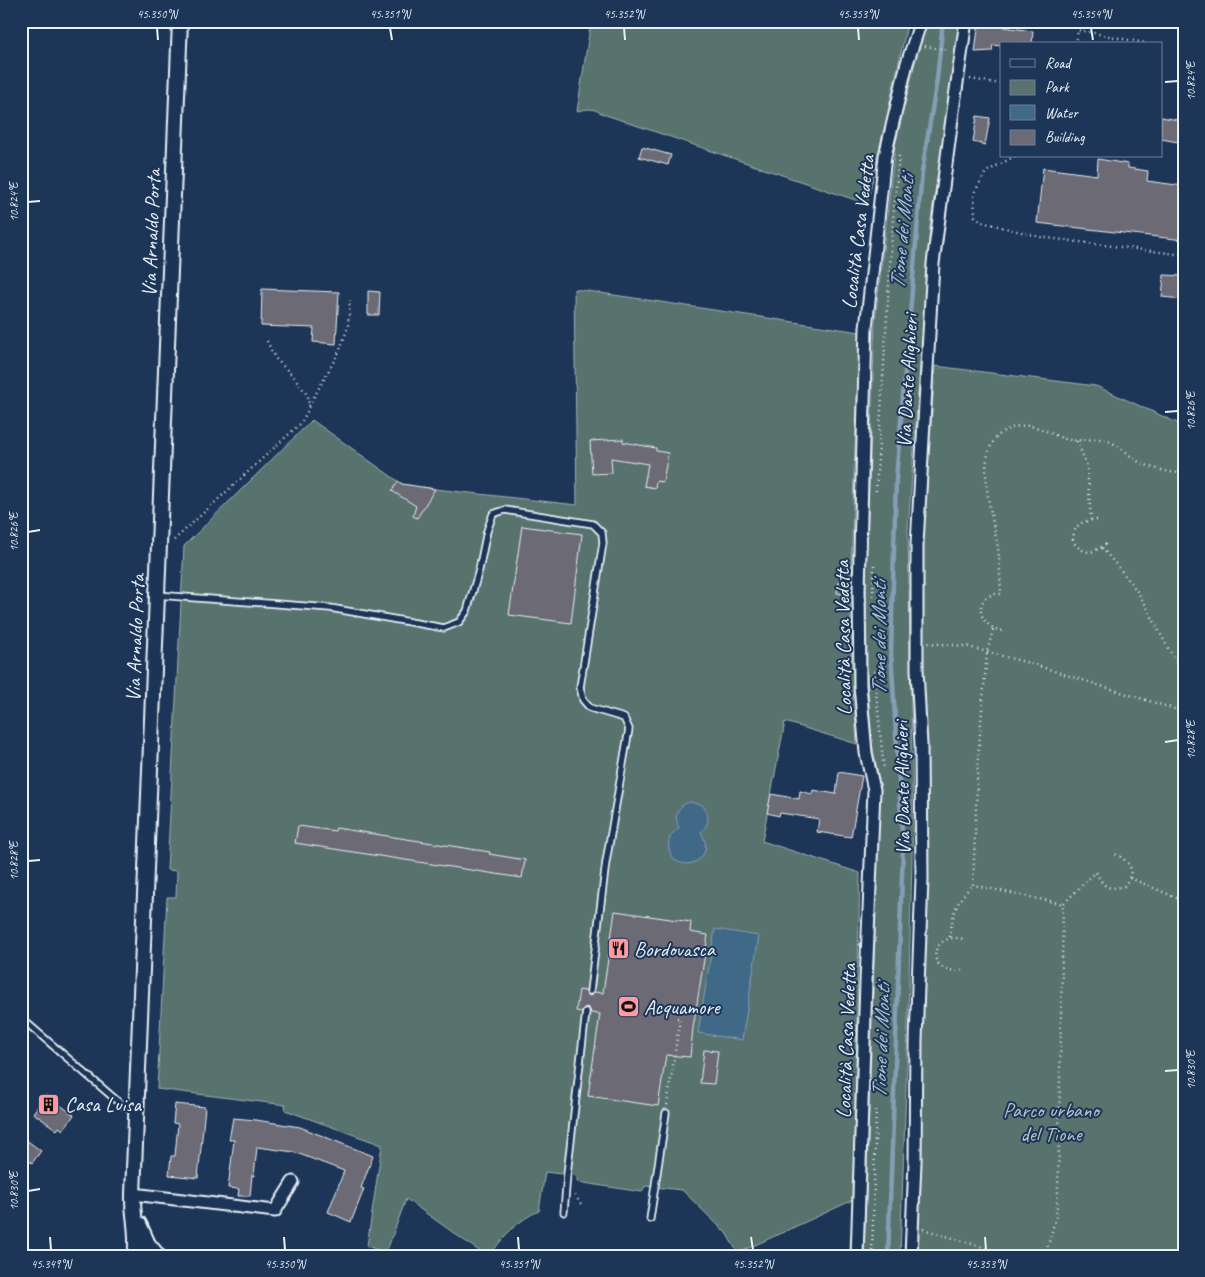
<svg xmlns="http://www.w3.org/2000/svg" width="1205" height="1277" viewBox="0 0 1205 1277" font-family="Caveat,sans-serif">
<style>
.green{fill:#59726e;stroke:#a0b2b3}
.water{fill:#416988;stroke:#849fb5}
.lines{fill:none;stroke-linecap:round;stroke-linejoin:round}
.stream{stroke:#849fb5;stroke-width:4.5}
.building{fill:#6c6a75;stroke:#e8f1f8}
.service-casing{stroke:#e8f1f8;stroke-width:9}
.minor-casing{stroke:#e8f1f8;stroke-width:15}
.tertiary-casing{stroke:#e8f1f8;stroke-width:18}
.secondary-casing{stroke:#e8f1f8;stroke-width:19}
.path{stroke:#e8f1f8;stroke-width:2.5;stroke-dasharray:1 4;stroke-linecap:butt}
.service{stroke:#1d3557;stroke-width:5.5}
.minor{stroke:#1d3557;stroke-width:11}
.tertiary{stroke:#1d3557;stroke-width:14}
.secondary{stroke:#1d3557;stroke-width:15}
.ticks{fill:none;stroke:#e8f1f8;stroke-width:2}
.labels{text-anchor:middle;stroke-width:4;stroke-linejoin:round;paint-order:stroke}
.street-label{font-size:21px;fill:#e8f1f8;stroke:#1d3557}
.poi-label{font-size:21px;fill:#e8f1f8;stroke:#1d3557;text-anchor:start}
.park-label{font-size:21px;fill:#b6c5c8;stroke:#1d3557}
.water-label{font-size:22px;font-style:italic;fill:#aec1d1;stroke:#1d3557}
.neatline{fill:none;stroke:#e8f1f8;stroke-width:2}
.ticks-label{font-size:12px;text-anchor:middle;fill:#e8f1f8}
</style>
<rect width="100%" height="100%" fill="#1d3557"/>
<filter id="ink" filterUnits="userSpaceOnUse"><feTurbulence type="fractalNoise" baseFrequency=".02" numOctaves="2"/><feDisplacementMap in="SourceGraphic" scale="10" xChannelSelector="R" yChannelSelector="G"/><feConvolveMatrix kernelMatrix="1 2 1 2 8 2 1 2 1" color-interpolation-filters="sRGB"/></filter>
<g filter="url(#ink)">
<!-- green -->
<g class="green">
<path d="M591,21H891L907,26L867,204L603,114C591,107 589,109 577,111Z"/>
<path d="M927,21H960L930,226L908,531L913,820L907,1060L900,1256H864L880,785L872,743L867,677L866,566L875,321L895,146L918,50Z"/>
<path d="M574,289L860,332L854,472L851,574V647L857,744L785,722L762,841L860,873L853,1200L738,1253L726,1233L682,1190L645,1186L642,1192L577,1182V1176L545,1172L539,1211C519,1219 501,1238 490,1256H486L406,1199L386,1253L367,1246L382,1145L285,1110L286,1105L157,1089L167,897H176L177,871L167,870L184,546L312,420L402,484L422,488L423,487L435,489L577,505Z"/>
<path d="M935,366L1096,386L1184,426V1256H916L927,805L922,647L924,528Z"/>
</g>
<!-- water -->
<g class="water">
<path d="M690,802L702,805C710,814 710,824 701,832C720,863 673,877 669,848C667,839 672,833 679,828C674,816 676,806 690,802Z"/>
<path d="M715,929L759,936L742,1040L698,1033Z"/>
</g>
<g class="lines">
<!-- stream -->
<path class="stream" d="M888,1256L903,848L891,652L896,479L922,172L937,79L943,21"/>
</g>
<!-- building -->
<g class="building">
<path d="M979,21H1004V27L1033,31L1032,44H1001V46L993,45L992,51L975,52Z"/>
<path d="M977,116L990,118L985,145L973,142Z"/>
<path d="M1161,117L1184,121V143L1161,139Z"/>
<path d="M642,147L671,155L668,165L639,157Z"/>
<path d="M1098,159L1128,164V168L1148,171L1147,181L1184,186V240L1037,223L1043,168L1097,175Z"/>
<path d="M1164,275L1183,276L1181,299L1162,297Z"/>
<path d="M262,289L339,292L336,344L313,342L314,328L261,326Z"/>
<path d="M368,291L380,292L379,315H368Z"/>
<path d="M623,439V442L656,448V451L668,453L663,482L656,481L655,488L644,486L648,464L611,458L612,473L592,474L590,441Z"/>
<path d="M398,481L402,484L435,489L417,518L413,516L416,506L392,491Z"/>
<path d="M522,526L582,534L571,623L509,615Z"/>
<path d="M838,582L850,584L848,595L837,593Z"/>
<path d="M839,772L862,776L851,837L817,832L819,819L780,813L779,816L767,813L771,794L799,799L800,791L812,794L813,790L836,794Z"/>
<path d="M298,826L335,831L336,828L490,852L489,854L525,860L522,878L295,843Z"/>
<path d="M615,911L691,922L690,932L708,935L693,1028L690,1057L666,1055L658,1106L588,1096L600,1014L591,1013L590,1010L587,1007L584,1008L581,1012L576,1011L579,990L585,991L589,996L592,995L595,992L603,993Z"/>
<path d="M704,1050L718,1051L714,1084L700,1083Z"/>
<path d="M46,1095L74,1115L63,1130L59,1127L57,1130L33,1113Z"/>
<path d="M175,1104L205,1107L198,1178L169,1175L171,1156H175L178,1124L173,1123Z"/>
<path d="M233,1118L256,1120L300,1127L373,1156L361,1188L364,1189L351,1222L328,1212L344,1171L294,1152L257,1147L254,1176L252,1175L250,1196H238L239,1189L228,1188L234,1140H229Z"/>
<path d="M21,1136L41,1151L32,1163L21,1155Z"/>
</g>
<g class="lines">
<defs>
<g id="service">
<path d="M157,595L330,608L444,628L459,622L467,611L479,570L487,531L493,514L505,510L593,524L602,533L603,543L580,687L583,700L590,708L624,718L629,729L606,862L590,991"/>
<path d="M21,1018L122,1105L135,1111"/>
<path d="M564,1212L567,1174L586,1012"/>
<path d="M650,1219L666,1113"/>
</g>
<g id="minor">
<path d="M133,1194L275,1211L293,1182"/>
<path d="M857,1256L866,982L874,790L866,753L860,685L859,590L866,328L885,156L907,63L921,21"/>
<path d="M911,1256L915,1162L916,1040L922,879L921,745L917,669V544L933,264L953,111L966,21"/>
</g>
<g id="tertiary">
<path d="M139,1224L148,1244L158,1256"/>
<path d="M135,1256C139,1235 132,1215 133,1194L180,21"/>
</g>
<path id="secondary" d="M143,1256H155"/>
</defs>
<!-- service casing -->
<use href="#service" class="service-casing"/>
<!-- minor casing -->
<use href="#minor" class="minor-casing"/>
<!-- tertiary casing -->
<use href="#tertiary" class="tertiary-casing"/>
<!-- secondary casing -->
<use href="#secondary" class="secondary-casing"/>
<!-- path -->
<g class="path">
<path d="M1076,44L1078,30L1145,43"/>
<path d="M925,46L949,50"/>
<path d="M970,79L1001,84"/>
<path d="M1015,156L986,172L974,193L975,216L982,222L1040,237L1184,255"/>
<path d="M309,406L339,352L348,327L350,300"/>
<path d="M1077,441L1087,466L1091,520"/>
<path d="M876,491L893,219L899,155"/>
<path d="M1097,520C1080,520 1073,526 1073,542C1086,557 1094,553 1108,542"/>
<path d="M174,540L301,423L309,408L308,396L294,377L275,358L267,341"/>
<path d="M1102,548C1117,566 1133,583 1145,604C1158,627 1167,651 1184,672"/>
<path d="M873,596L874,564"/>
<path d="M993,630L987,652L978,758L973,885L1063,904"/>
<path d="M1002,631C975,626 973,592 1001,594C1000,579 1000,563 998,548C993,514 964,433 1020,426C1038,423 1053,437 1070,440C1083,442 1096,436 1108,441C1118,444 1127,454 1136,460C1146,467 1172,474 1184,473"/>
<path d="M928,643L965,646L1032,664L1184,712"/>
<path d="M874,671L884,770"/>
<path d="M1130,878L1184,901"/>
<path d="M950,937C952,915 956,900 973,885"/>
<path d="M962,970C957,970 951,971 946,969C925,961 937,932 963,939"/>
<path d="M667,1105L680,1018H677"/>
<path d="M575,1195L582,1206"/>
<path d="M923,1229L1012,1256"/>
<path d="M872,1256L876,1108"/>
<path d="M1045,1256L1056,1217L1058,1191L1063,904L1096,872C1103,886 1107,891 1124,886C1137,870 1130,861 1113,853"/>
</g>
<!-- service -->
<use href="#service" class="service"/>
<!-- minor -->
<use href="#minor" class="minor"/>
<!-- tertiary -->
<use href="#tertiary" class="tertiary"/>
<!-- secondary -->
<use href="#secondary" class="secondary"/>
</g>
</g>
<!-- ticks -->
<path class="ticks" d="M157,28L158,40M390,28L392,40M624,28L625,40M858,28L859,40M1091,28L1093,40M1165,82L1178,81M28,202L40,201M1165,412L1178,411M28,532L40,530M1165,742L1178,740M28,861L40,860M1165,1071L1178,1070M28,1191L40,1189M50,1237L51,1250M284,1237L285,1250M518,1237L519,1250M751,1237L753,1250M985,1237L986,1250"/>
<!-- icons -->
<defs>
<symbol id="restaurant-square" viewBox="-11 -11 22 22"><rect x="-9" y="-9" width="18" height="18" rx="4" fill="#ff9aa2" stroke="#1d3557"/><path d="M-5-6h1v4h1v-4h1v4h1v-4h1v5L-1.5 .5V6h-2V.5L-5-1ZM5-6V6H3V1.5H1.5Q1.5-4 5-6Z" fill="#111"/></symbol>
<symbol id="stadium-square" viewBox="-11 -11 22 22"><rect x="-9" y="-9" width="18" height="18" rx="4" fill="#ff9aa2" stroke="#1d3557"/><path d="M0-5a6.5 5 0 1 0 0 10a6.5 5 0 1 0 0-10ZM-3.5-1.8h7v3.6h-7Z" fill="#111"/></symbol>
<symbol id="building-square" viewBox="-11 -11 22 22"><rect x="-9" y="-9" width="18" height="18" rx="4" fill="#ff9aa2" stroke="#1d3557"/><path d="M-4-6H4V6H1V3H-1V6H-4ZM-2.5-4.3h1.7v1.8h-1.7ZM.8-4.3h1.7v1.8H.8ZM-2.5-1h1.7V.8h-1.7ZM.8-1h1.7V.8H.8Z" fill="#111"/></symbol>
</defs>
<g fill-rule="evenodd">
<use href="#restaurant-square" x="606" y="936" width="25" height="25"/>
<use href="#stadium-square" x="616" y="994" width="25" height="25"/>
<use href="#building-square" x="36" y="1092" width="25" height="25"/>
</g>
<g class="labels">
<!-- street labels -->
<g class="street-label">
<text transform="translate(858 232) rotate(-83)" y="7">Località Casa Vedetta</text>
<text transform="translate(151 233) rotate(-88)" y="7">Via Arnaldo Porta</text>
<text transform="translate(907 381) rotate(-87)" y="7">Via Dante Alighieri</text>
<text transform="translate(135 638) rotate(-88)" y="7">Via Arnaldo Porta</text>
<text transform="translate(843 638) rotate(-91)" y="7">Località Casa Vedetta</text>
<text transform="translate(902 788) rotate(-91)" y="7">Via Dante Alighieri</text>
<text transform="translate(846 1041) rotate(-88)" y="7">Località Casa Vedetta</text>
</g>
<!-- poi labels -->
<g class="poi-label">
<text x="634" y="956">Bordovasca</text>
<text x="644" y="1014">Acquamore</text>
<text x="65" y="1111">Casa Luisa</text>
</g>
<!-- park labels -->
<g class="park-label">
<text x="1051" y="1117">Parco urbano<tspan x="1051" dy="24">del Tione</tspan></text>
</g>
<!-- water labels -->
<g class="water-label">
<text transform="translate(901 232) rotate(-85)" y="8">Tione dei Monti</text>
<text transform="translate(878 638) rotate(-90)" y="8">Tione dei Monti</text>
<text transform="translate(880 1041) rotate(-88)" y="8">Tione dei Monti</text>
</g>
</g>
<!-- margin -->
<rect width="1205" height="1277" fill="none" stroke="#1d3557" stroke-width="55"/>
<!-- legend -->
<rect x="1000" y="42" width="162" height="115" fill="#1d3557" stroke="#6e8097"/>
<rect x="1010" y="59" width="25" height="8" fill="#1d3557" stroke="#6e8097"/>
<text x="1045" y="68" font-size="15" fill="#e8f1f8">Road</text>
<rect x="1010" y="80" width="25" height="15" fill="#59726e" stroke="#6e8097"/>
<text x="1045" y="92" font-size="15" fill="#e8f1f8">Park</text>
<rect x="1010" y="105" width="25" height="15" fill="#416988" stroke="#6e8097"/>
<text x="1045" y="118" font-size="15" fill="#e8f1f8">Water</text>
<rect x="1010" y="130" width="25" height="15" fill="#6c6a75" stroke="#6e8097"/>
<text x="1045" y="142" font-size="15" fill="#e8f1f8">Building</text>
<rect x="28" y="28" width="1150" height="1222" class="neatline"/>
<g class="ticks-label">
<text x="157" y="18">45.350°N</text>
<text x="390" y="18">45.351°N</text>
<text x="624" y="18">45.352°N</text>
<text x="858" y="18">45.353°N</text>
<text x="1091" y="18">45.354°N</text>
<text transform="translate(1191 81) rotate(-90)" y="4">10.824°E</text>
<text transform="translate(14 202) rotate(-90)" y="4">10.824°E</text>
<text transform="translate(1191 411) rotate(-90)" y="4">10.826°E</text>
<text transform="translate(14 532) rotate(-90)" y="4">10.826°E</text>
<text transform="translate(1191 740) rotate(-90)" y="4">10.828°E</text>
<text transform="translate(14 861) rotate(-90)" y="4">10.828°E</text>
<text transform="translate(1191 1070) rotate(-90)" y="4">10.830°E</text>
<text transform="translate(14 1191) rotate(-90)" y="4">10.830°E</text>
<text x="51" y="1268">45.349°N</text>
<text x="285" y="1268">45.350°N</text>
<text x="519" y="1268">45.351°N</text>
<text x="753" y="1268">45.352°N</text>
<text x="986" y="1268">45.353°N</text>
</g>
</svg>
